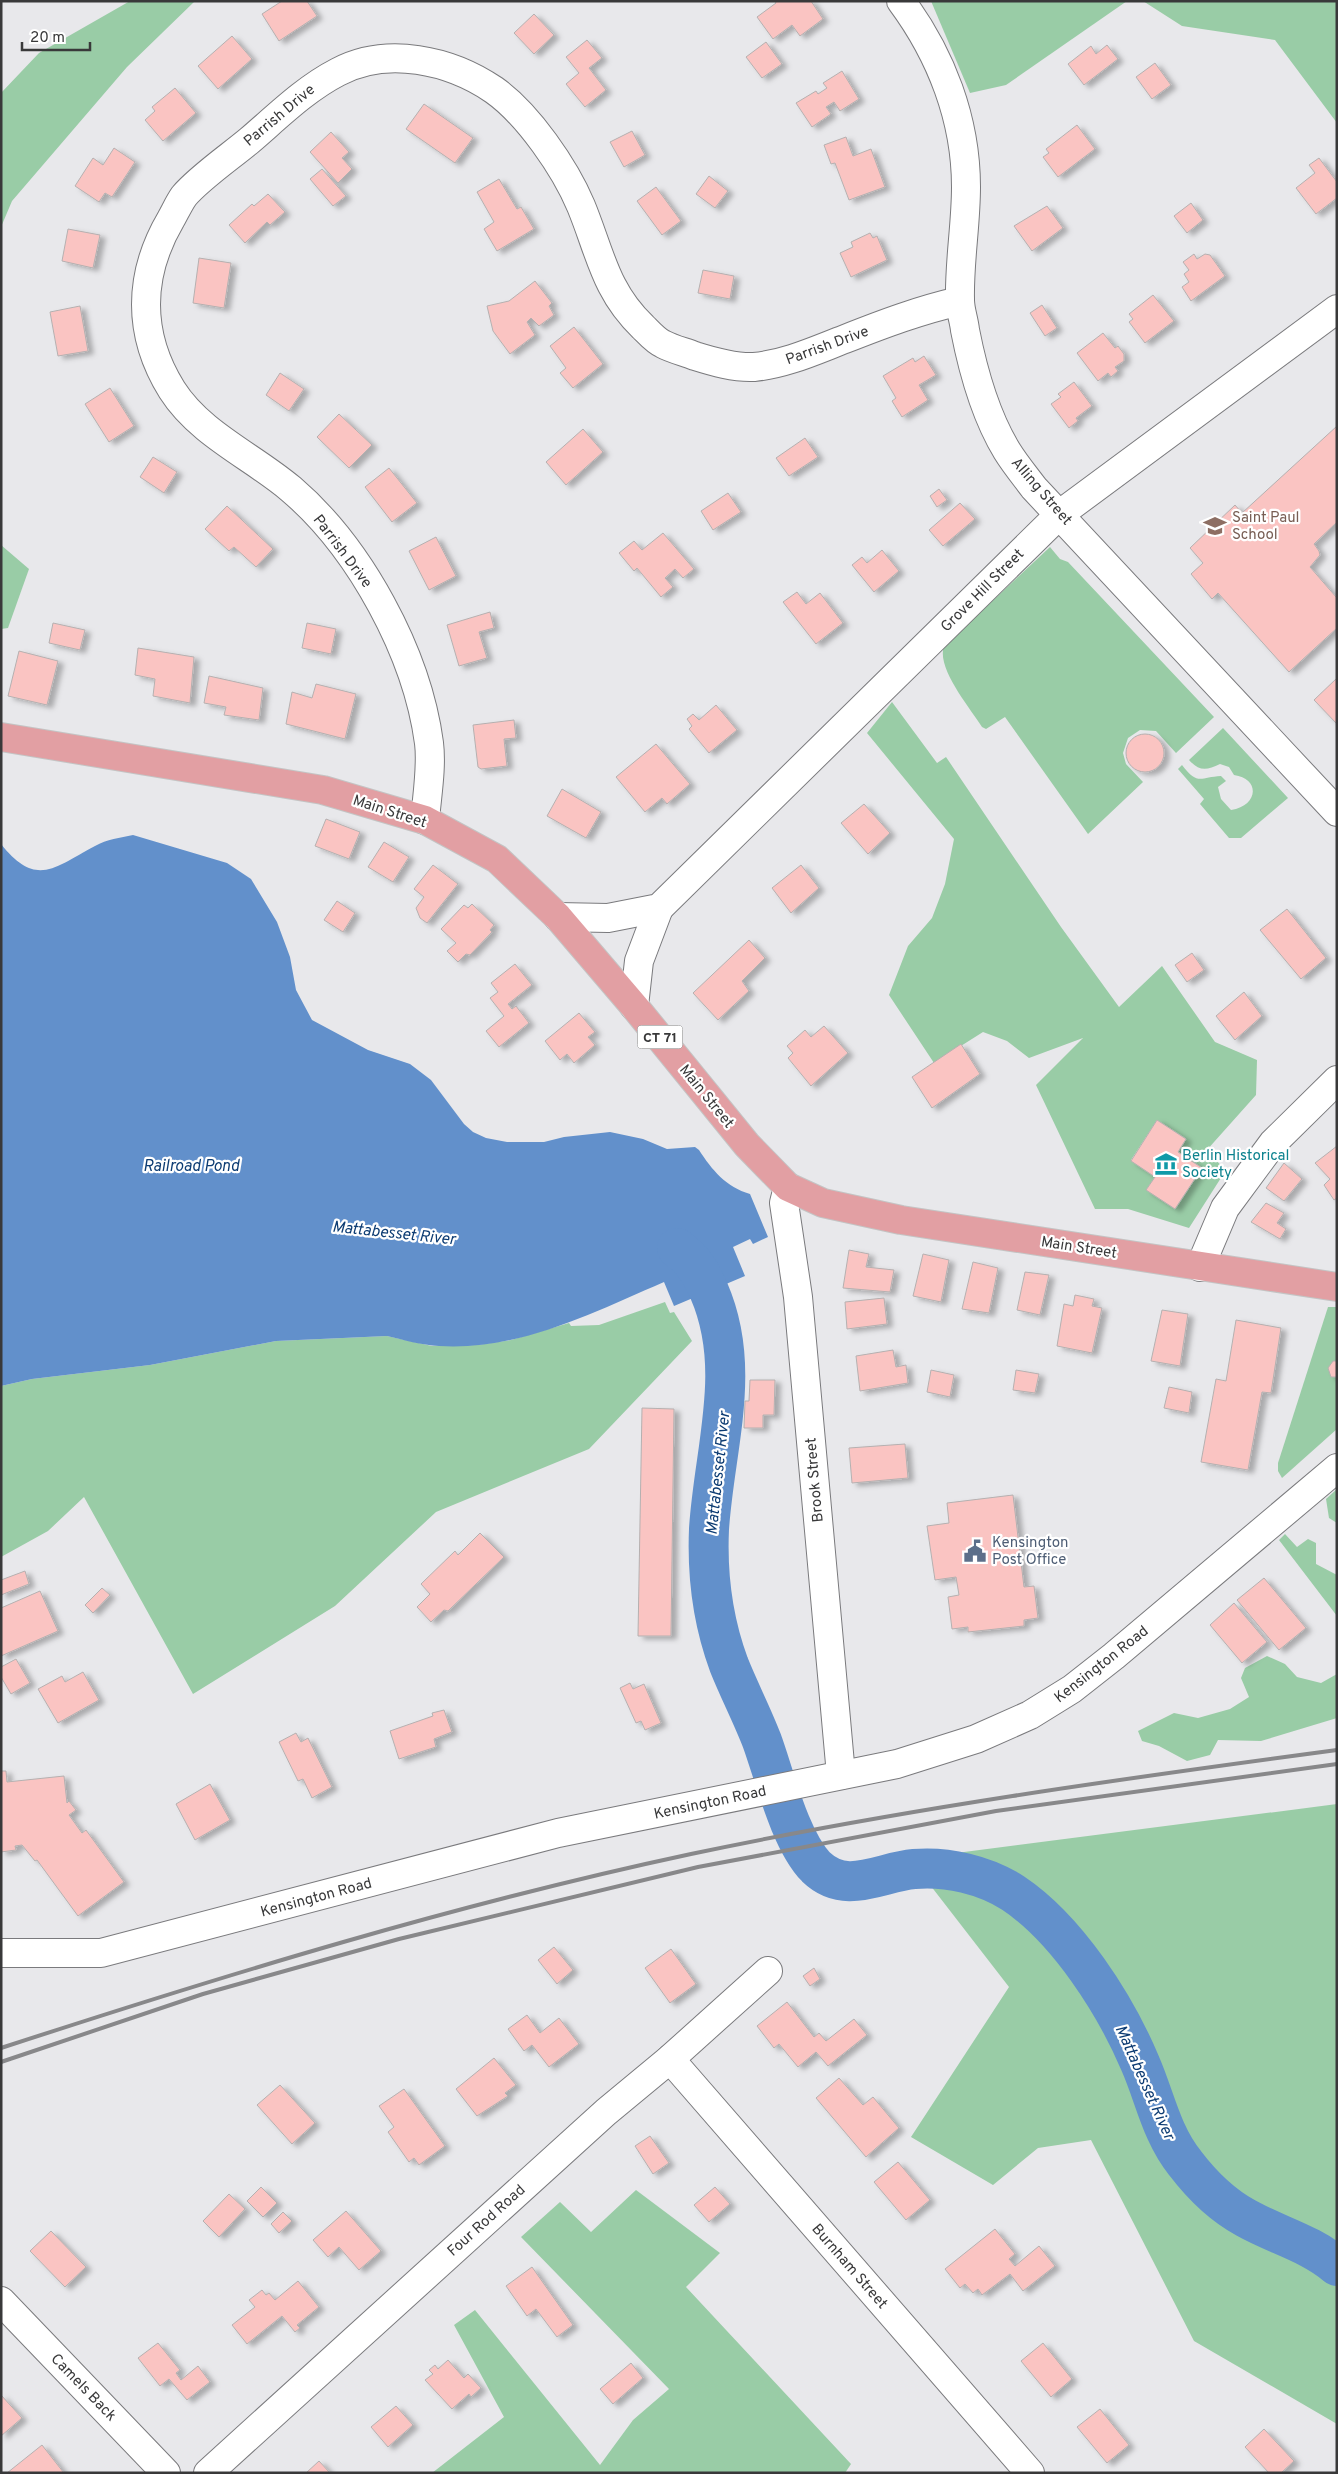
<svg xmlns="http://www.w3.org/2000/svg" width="1338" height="2474" viewBox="0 0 1338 2474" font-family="Overpass,sans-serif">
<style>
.green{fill:#99cca6;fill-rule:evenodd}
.water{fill:#6290cb}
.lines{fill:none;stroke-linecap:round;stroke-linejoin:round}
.river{stroke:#6290cb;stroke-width:40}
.building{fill:#fac4c2;stroke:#b5b0b0;filter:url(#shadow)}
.minor-casing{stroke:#7a7a7d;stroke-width:30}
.major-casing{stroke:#c4c4c4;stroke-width:30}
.minor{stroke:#fff;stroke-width:28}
.major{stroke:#e29fa3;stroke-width:28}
.rail{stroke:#88888a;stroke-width:4}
.labels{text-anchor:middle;stroke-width:4.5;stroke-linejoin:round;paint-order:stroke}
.shield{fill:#fff;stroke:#747475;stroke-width:1}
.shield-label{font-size:14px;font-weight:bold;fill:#39393a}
.street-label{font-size:15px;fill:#39393a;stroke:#fff}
.education-label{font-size:15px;fill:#785e54;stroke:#fff;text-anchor:start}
.culture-label{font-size:15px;fill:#0d838f;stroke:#fff;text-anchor:start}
.service-label{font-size:15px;fill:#4e5e75;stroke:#fff;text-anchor:start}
.water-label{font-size:16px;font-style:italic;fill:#0d3c73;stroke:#fff}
</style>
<defs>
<filter id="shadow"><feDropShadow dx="5.5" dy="3" stdDeviation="2.5" flood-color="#0004"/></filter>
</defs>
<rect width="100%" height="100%" fill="#e8e8eb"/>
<!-- green -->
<g class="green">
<path d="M130,1H195L127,67L12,201L1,227V93L39,53Z"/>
<path d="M931,1H1127L1006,85L970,93Z"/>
<path d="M1143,1H1337V123L1275,40L1182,26Z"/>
<path d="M1,545L29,569L8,628L1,629Z"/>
<path d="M1050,547L1060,559L1068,562L1214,717L1176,753L1156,731L1140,730L1128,738L1123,753L1126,764L1143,782L1088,834L1005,717L986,729L982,727C970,708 936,668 944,646Z"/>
<path d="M892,702L937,763L946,757L1061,927L1119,1007L1162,966L1215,1042L1257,1060L1256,1095L1206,1151L1226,1170L1189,1228L1128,1209H1095L1036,1085L1083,1038L1029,1058L1007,1041L983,1032L934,1063L889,995L908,946L932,918L945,884L954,839L867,733ZM1157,1120L1186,1139L1178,1152L1202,1168L1146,1190L1155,1177L1131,1160Z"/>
<path d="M1223,728L1288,798L1241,838H1229L1200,804L1204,799L1178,769L1182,765C1198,786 1200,777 1221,776L1226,781L1218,787L1221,799L1231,810C1258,806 1261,779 1234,775L1229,767L1220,764C1206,771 1199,771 1189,760Z"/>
<path d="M665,1302L670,1313L674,1312L692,1341L589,1449L436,1512L335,1606L193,1694L84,1497L48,1531L1,1557V1386L32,1379L150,1365L276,1341L387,1336L432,1346L477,1345L511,1340L569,1323L571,1326L599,1325Z"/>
<path d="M1328,1307H1337V1429L1282,1478L1278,1471V1463Z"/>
<path d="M1337,1489V1523L1329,1518L1326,1499Z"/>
<path d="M1285,1534L1297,1547L1308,1539L1316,1543V1564L1337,1575V1616L1279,1540Z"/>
<path d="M1267,1656L1285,1664L1297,1677L1321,1683L1337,1674V1718L1261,1741L1218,1740L1210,1755L1187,1761L1159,1746L1142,1741L1138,1731L1174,1713L1198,1718L1230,1709L1249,1697L1241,1678L1245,1668Z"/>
<path d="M1337,1804V2424L1194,2341L1091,2140L1038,2148L993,2185L911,2137L1009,1987L910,1859Z"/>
<path d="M636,2190L720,2253L686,2287L851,2464L845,2473H432L504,2417L454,2325L475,2310L600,2465L633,2420L669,2389L521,2237L560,2202L591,2232Z"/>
</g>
<!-- water -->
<path class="water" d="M133,835L227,863L251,879L277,922L290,957L296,990L312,1020L368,1050L410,1064L431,1080L464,1124L473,1132L486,1138L507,1142H544L564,1137L610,1132L643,1139L667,1149L695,1147L699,1150C712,1170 726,1187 750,1194L768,1237L753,1244L750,1239L733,1247L745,1276L674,1306L664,1282C592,1313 519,1351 439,1346C421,1345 404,1340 387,1336L276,1341L150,1365L32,1379L1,1386V844C36,888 54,868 95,846C107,839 120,838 133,835Z"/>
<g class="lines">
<!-- river -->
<path class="river" d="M677,1248C693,1259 701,1273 709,1291C743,1369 714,1449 709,1529C707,1575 713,1622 729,1665C739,1690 752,1715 762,1741C775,1777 790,1840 816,1867C846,1896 880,1872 914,1869C947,1866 985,1875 1013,1893C1067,1929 1115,2004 1140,2063C1155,2097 1161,2133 1185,2163C1201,2184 1222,2205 1246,2218C1276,2235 1310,2243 1337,2266"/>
</g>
<!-- building -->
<g class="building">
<path d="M282,1H307L317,16L279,41L262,14Z"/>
<path d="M775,1H811L823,19L800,36L792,25L773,39L757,17L776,3Z"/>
<path d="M534,14L554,35L534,54L514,33Z"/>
<path d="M232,36L252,59L218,89L198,66Z"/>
<path d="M587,40L602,58L589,68L606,90L585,107L566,84L579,73L566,57Z"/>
<path d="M766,42L782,64L762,78L746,57Z"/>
<path d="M1107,45L1118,59L1084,85L1068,64L1091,46L1096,54Z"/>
<path d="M1155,63L1171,85L1152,99L1136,77Z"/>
<path d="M842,71L859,99L840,111L834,102L826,107L831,114L812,127L796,103L816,91L818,94L827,88L823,83Z"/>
<path d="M175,88L196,113L163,141L145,120L155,111L152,107Z"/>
<path d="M424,104L473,138L455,163L406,129Z"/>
<path d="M1077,125L1095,149L1058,177L1043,157L1049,153L1046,149Z"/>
<path d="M632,131L645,155L624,167L610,142Z"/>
<path d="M331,132L349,152L342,158L352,169L338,183L310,152Z"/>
<path d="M846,137L853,156L871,149L885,187L849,200L835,163L831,164L824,145Z"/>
<path d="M114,148L135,162L112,197L105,193L99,202L75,186L93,158L103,165Z"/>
<path d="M1319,158L1337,182V198L1316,214L1296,188L1315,173L1309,165Z"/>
<path d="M322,169L346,196L333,206L310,179Z"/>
<path d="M709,176L728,191L715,208L696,194Z"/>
<path d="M499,179L517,209L521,207L534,229L497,251L484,229L494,222L477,192Z"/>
<path d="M656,187L681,221L662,235L637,201Z"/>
<path d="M268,194L285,212L270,225L267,222L245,243L229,225L252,204L254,206Z"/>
<path d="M1191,203L1203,220L1187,233L1174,216Z"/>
<path d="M1047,206L1063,228L1032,251L1014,226Z"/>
<path d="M68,229L100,235L93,268L62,261Z"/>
<path d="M870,233L873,238L877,236L887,260L851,277L840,253L853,247L851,242Z"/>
<path d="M1194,254L1197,259L1205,254L1210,255L1225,276L1191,301L1182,287L1189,282L1184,274L1189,270L1183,262Z"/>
<path d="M199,258L231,263L224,308L193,303Z"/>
<path d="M703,270L734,276L730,299L698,293Z"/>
<path d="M535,281L552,303L549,306L554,315L539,326L531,318L527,322L535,335L510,354L493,331L487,306L509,301Z"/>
<path d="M1153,295L1174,321L1145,343L1129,322L1133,319L1129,314Z"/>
<path d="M1042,305L1057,328L1045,336L1030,313Z"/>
<path d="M80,306L88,351L58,356L50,312Z"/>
<path d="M574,327L603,364L573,388L560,373L566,368L550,346Z"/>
<path d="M1103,333L1115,348L1118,346L1124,354V361L1115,367L1118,371L1111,377L1108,373L1098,381L1077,353Z"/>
<path d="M924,356L936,375L919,385L928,400L902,417L892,401L896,398L883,376L913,358L915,362Z"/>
<path d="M280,373L304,389L289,411L266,395Z"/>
<path d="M1074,382L1092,406L1076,418L1078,421L1069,428L1051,404L1061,397L1058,394Z"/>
<path d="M110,388L134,426L109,442L85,404Z"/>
<path d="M339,414L372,445L349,468L317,437Z"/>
<path d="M1337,426V522L1314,544L1319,551L1320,555L1310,567L1337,598V628L1289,672L1218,593L1212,599L1191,574L1203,563L1190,548L1235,505L1242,513Z"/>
<path d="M583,429L603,452L566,485L546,462Z"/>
<path d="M805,438L818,457L789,476L776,458Z"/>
<path d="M153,457L177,472L164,493L140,477Z"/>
<path d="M389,468L417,503L392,522L365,487Z"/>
<path d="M939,489L947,500L937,507L930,496Z"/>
<path d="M728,493L741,512L713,530L701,511Z"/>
<path d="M960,503L975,519L943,546L929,530Z"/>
<path d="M227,506L273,549L256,567L234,547L229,551L205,529Z"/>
<path d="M663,533L694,569L683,578L675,569L665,578L673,587L661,597L637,568L634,571L619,553L634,541L642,550Z"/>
<path d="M436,537L456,576L429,590L409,551Z"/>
<path d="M882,550L899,571L874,592L852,565L862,557L867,563Z"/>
<path d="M797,592L806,604L820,593L843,623L816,644L783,602Z"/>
<path d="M490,612L494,628L479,632L487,658L459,666L447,625Z"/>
<path d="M53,623L85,630L80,650L49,643Z"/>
<path d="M307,623L336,629L331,654L302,648Z"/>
<path d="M138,648L194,657L190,703L153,696L155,679L135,675Z"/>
<path d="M19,651L58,661L47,705L8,696Z"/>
<path d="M209,676L263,688L259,720L224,715L226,707L204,703Z"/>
<path d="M1337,678V724L1314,700Z"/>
<path d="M316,684L356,694L345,739L286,724L292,692L312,698Z"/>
<path d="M716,705L737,730L709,753L689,729L692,726L687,719L693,714L699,720Z"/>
<path d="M514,720L516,738L504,739L507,766L481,769L478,767L473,725Z"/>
<circle cx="1145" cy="753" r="19"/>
<path d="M656,744L690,784L667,804L662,798L645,812L616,777Z"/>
<path d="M562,789L601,812L586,838L547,816Z"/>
<path d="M864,804L890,833L868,854L841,823Z"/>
<path d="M326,819L360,832L349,859L315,846Z"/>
<path d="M384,842L409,857L393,882L368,867Z"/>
<path d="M433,865L458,884L427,923L420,918L416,908L424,897L414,889Z"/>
<path d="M801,865L819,888L791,913L772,888Z"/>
<path d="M337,901L355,913L343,932L324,920Z"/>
<path d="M472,904L494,925L490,930L492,932L470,955L466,954L458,962L447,951L456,943L441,929L464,905L468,908Z"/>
<path d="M1287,909L1326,958L1301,979L1260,930Z"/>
<path d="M749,940L765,958L742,981L749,991L718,1020L693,993Z"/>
<path d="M1192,953L1204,970L1187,982L1175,965Z"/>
<path d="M515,964L532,985L508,1004L512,1009L516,1006L529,1023L499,1047L486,1031L504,1016L490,998L498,992L491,983Z"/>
<path d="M1244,992L1262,1016L1235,1040L1216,1016Z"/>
<path d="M579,1013L595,1032L588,1037L595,1045L574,1063L567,1054L560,1060L545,1041Z"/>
<path d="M824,1026L848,1053L811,1086L788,1058L793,1053L787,1046L805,1030L811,1037Z"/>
<path d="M961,1044L980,1074L932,1108L912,1077Z"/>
<path d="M1157,1120L1186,1139L1178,1152L1202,1168L1175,1209L1146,1190L1155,1177L1131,1161Z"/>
<path d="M1337,1146V1198L1334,1200L1324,1185L1330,1179L1315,1163Z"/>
<path d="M1284,1163L1302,1179L1284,1201L1266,1188Z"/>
<path d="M1266,1203L1284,1213L1277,1223L1286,1229L1280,1239L1251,1222Z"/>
<path d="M849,1250L869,1254L866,1267L894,1270L890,1292L843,1288Z"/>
<path d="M923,1254L949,1260L941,1302L913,1296Z"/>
<path d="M973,1262L998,1268L989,1313L962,1309Z"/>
<path d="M1025,1272L1049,1275L1040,1315L1017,1310Z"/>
<path d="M1075,1295L1094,1299L1092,1306L1102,1308L1092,1353L1057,1346L1064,1304L1073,1306Z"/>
<path d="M884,1298L887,1324L847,1329L845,1302Z"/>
<path d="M1162,1310L1188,1314L1180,1366L1151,1361Z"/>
<path d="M1236,1320L1281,1328L1271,1393L1262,1392L1248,1470L1201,1462L1216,1379L1226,1381Z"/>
<path d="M893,1350L896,1367L906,1365L908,1383L860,1391L856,1356Z"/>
<path d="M1333,1361H1337V1377H1331L1328,1368Z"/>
<path d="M931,1370L954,1375L950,1397L927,1392Z"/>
<path d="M1016,1370L1039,1374L1035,1393L1013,1390Z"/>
<path d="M750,1380H775L774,1415H763V1428H744L745,1401H749Z"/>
<path d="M1169,1387L1192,1392L1189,1413L1164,1408Z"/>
<path d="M642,1408L674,1409L671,1636H638Z"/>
<path d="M905,1444L908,1478L852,1483L849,1448Z"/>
<path d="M1013,1495L1024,1587L1034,1586L1038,1618L1024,1620V1626L968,1632V1627L952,1629L948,1597L959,1595L956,1577L935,1580L927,1526L949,1523L947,1503Z"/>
<path d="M480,1533L504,1557L448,1611L444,1610L431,1622L417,1607L430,1594L421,1584L455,1551L458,1555Z"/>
<path d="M25,1571L29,1584L1,1595V1580Z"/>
<path d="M1264,1578L1306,1628L1279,1650L1237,1600Z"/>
<path d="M102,1588L110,1595L93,1613L85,1605Z"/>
<path d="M40,1591L58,1631L1,1656V1608Z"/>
<path d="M1234,1603L1267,1642L1242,1663L1210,1625Z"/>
<path d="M16,1659L30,1683L11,1694L1,1677V1667Z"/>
<path d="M83,1672L99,1700L58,1723L38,1689L62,1676L65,1682Z"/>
<path d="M630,1683L633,1689L644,1684L661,1723L645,1730L641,1721L636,1723L620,1688Z"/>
<path d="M444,1710L452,1732L434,1739L436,1747L399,1759L390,1731L433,1716L432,1713Z"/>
<path d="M296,1733L301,1742L308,1738L332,1787L312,1798L303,1779L298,1781L279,1742Z"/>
<path d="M1,1771H6L7,1782L64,1776L67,1803L69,1801L76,1810L69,1815L82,1833L86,1830L124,1882L78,1916L37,1860L35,1861L22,1845L15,1846L16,1850L1,1852Z"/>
<path d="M210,1784L230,1820L195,1840L176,1804Z"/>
<path d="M554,1947L573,1970L557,1984L538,1960Z"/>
<path d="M671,1949L696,1984L670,2003L645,1968Z"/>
<path d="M814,1968L820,1979L810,1986L803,1976Z"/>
<path d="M787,2002L814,2037L819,2033L826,2041L854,2019L867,2035L828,2066L816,2052L798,2067L779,2044L774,2048L757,2026Z"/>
<path d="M527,2015L540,2033L559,2018L579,2044L549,2067L532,2045L524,2051L508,2029Z"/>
<path d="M494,2058L516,2085L505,2093L508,2096L477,2116L456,2089Z"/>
<path d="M839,2078L863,2105L873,2097L899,2128L866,2157L816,2098Z"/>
<path d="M280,2085L315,2123L292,2144L257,2105Z"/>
<path d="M404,2089L445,2146L419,2165L414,2158L409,2162L388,2132L394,2127L379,2106Z"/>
<path d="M650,2136L669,2163L653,2174L635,2146Z"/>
<path d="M898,2162L930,2200L906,2220L874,2182Z"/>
<path d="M261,2187L277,2203L263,2217L247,2201Z"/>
<path d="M715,2187L730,2204L709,2222L694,2205Z"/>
<path d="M229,2194L245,2209L219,2237L203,2221Z"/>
<path d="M346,2211L381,2251L359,2270L339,2247L328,2257L313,2240Z"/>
<path d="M283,2212L292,2221L279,2233L271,2224Z"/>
<path d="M995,2229L1015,2254L1009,2259L1015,2266L1039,2246L1055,2266L1023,2291L1010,2274L982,2295L978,2289L973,2293L965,2284L960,2288L945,2269Z"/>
<path d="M51,2231L86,2267L65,2287L30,2251Z"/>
<path d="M532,2267L573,2325L557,2337L536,2309L527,2316L506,2286Z"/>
<path d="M298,2281L319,2307L297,2325L300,2328L295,2332L282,2316L247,2344L232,2325L255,2307L249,2300L262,2290L266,2295L269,2293L275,2300Z"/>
<path d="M158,2343L180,2370L176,2373L181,2380L198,2366L210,2382L187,2400L169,2379L160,2386L138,2358Z"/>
<path d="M1043,2343L1072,2379L1051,2397L1021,2361Z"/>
<path d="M448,2360L464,2378L468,2374L481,2388L471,2397L469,2394L452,2409L425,2380L433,2374L429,2370L435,2365L438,2369Z"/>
<path d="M631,2363L643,2378L613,2404L600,2389Z"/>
<path d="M1,2395L22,2418L1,2436Z"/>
<path d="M396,2406L413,2425L388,2447L371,2427Z"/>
<path d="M1100,2409L1129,2445L1107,2463L1077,2427Z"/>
<path d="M1264,2429L1294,2461L1281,2473H1269L1245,2447Z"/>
<path d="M42,2445L64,2473H7Z"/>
<path d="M319,2461L330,2473H306Z"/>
</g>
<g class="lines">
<defs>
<g id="minor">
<path d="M901,1C941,55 966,119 966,187C966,225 959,263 960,300C960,310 964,320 965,330C973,371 985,415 1007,451C1015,464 1025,476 1034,488L1337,812"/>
<path d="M425,820C427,795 432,767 429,743C417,653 360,548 291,489C252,456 200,434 172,390C137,334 138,275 171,219C175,212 179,203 184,196C199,178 231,156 250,140C278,116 305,89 338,72C387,46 450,60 494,90C528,114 565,168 581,206C600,252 605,291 643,327C649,333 656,341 663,344C672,349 685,352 695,356C714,362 735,368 754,367C786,364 816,350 845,339C883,324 920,310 960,301"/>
<path d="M558,917L608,918L659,908L1060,514L1337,309"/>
<path d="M634,1006L639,961L659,908"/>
<path d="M788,1187L784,1203L798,1297L841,1775"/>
<path d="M1200,1267L1225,1208L1273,1143L1337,1080"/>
<path d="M1,1953H101L558,1833L897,1764L976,1739L1030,1715L1072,1689L1114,1656L1337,1468"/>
<path d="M670,2059L1030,2473"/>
<path d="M1,2301L166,2473"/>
<path d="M208,2473L606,2112L670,2059L768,1971"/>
</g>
<path id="major" d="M1,737L323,790L425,820L497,859L558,917L634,1006L747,1145L788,1187L823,1203L901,1220L1337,1287"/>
</defs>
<!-- minor casing -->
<use href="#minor" class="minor-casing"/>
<!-- major casing -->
<use href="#major" class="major-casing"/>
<!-- minor -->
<use href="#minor" class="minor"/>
<!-- major -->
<use href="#major" class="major"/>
<!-- rail -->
<g class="rail">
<path d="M1,2048C228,1974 457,1904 691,1854C904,1809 1120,1779 1337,1750"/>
<path d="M1,2062L203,1994L399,1939L698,1867L996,1811L1337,1764"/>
</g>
</g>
<!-- icons -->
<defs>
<symbol id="school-bare" viewBox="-9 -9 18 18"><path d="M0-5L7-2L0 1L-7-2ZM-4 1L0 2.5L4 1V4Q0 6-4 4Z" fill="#8d6e63" stroke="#fff" stroke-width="2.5" paint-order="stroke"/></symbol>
<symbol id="museum-bare" viewBox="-9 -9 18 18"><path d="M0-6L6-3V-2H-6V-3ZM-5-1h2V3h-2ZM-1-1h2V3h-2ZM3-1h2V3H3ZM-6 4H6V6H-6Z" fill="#0f9aa8" stroke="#fff" stroke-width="2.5" paint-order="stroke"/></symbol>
<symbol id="civic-bare" viewBox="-9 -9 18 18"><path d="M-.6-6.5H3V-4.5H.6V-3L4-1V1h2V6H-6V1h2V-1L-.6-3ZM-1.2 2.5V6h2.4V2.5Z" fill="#5c6f8a" stroke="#fff" stroke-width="2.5" paint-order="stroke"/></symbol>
</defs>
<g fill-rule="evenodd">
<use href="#school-bare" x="1199" y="510" width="32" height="32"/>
<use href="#museum-bare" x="1150" y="1148" width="32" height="32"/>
<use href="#civic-bare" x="959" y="1535" width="32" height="32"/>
</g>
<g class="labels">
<!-- shield labels -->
<rect class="shield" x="637.5" y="1025.5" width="45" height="23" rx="4"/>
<g class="shield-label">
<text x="660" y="1042">CT 71</text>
</g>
<!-- street labels -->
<g class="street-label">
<text transform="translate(279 115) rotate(-40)" y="5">Parrish Drive</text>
<text transform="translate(827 345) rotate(-20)" y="5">Parrish Drive</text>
<text transform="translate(1042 491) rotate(49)" y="5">Alling Street</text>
<text transform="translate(343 551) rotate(53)" y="5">Parrish Drive</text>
<text transform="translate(982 590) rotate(-45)" y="5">Grove Hill Street</text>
<text transform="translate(390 811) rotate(18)" y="5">Main Street</text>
<text transform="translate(707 1096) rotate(51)" y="5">Main Street</text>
<text transform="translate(1079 1247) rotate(9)" y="5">Main Street</text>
<text transform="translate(814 1480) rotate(-95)" y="5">Brook Street</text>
<text transform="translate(1101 1664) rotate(-38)" y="5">Kensington Road</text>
<text transform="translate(710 1802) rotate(-12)" y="5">Kensington Road</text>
<text transform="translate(316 1897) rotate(-15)" y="5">Kensington Road</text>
<text transform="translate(486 2220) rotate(-42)" y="5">Four Rod Road</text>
<text transform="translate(850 2266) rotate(49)" y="5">Burnham Street</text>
<text transform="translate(84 2387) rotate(46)" y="5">Camels Back</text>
</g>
<!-- education labels -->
<g class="education-label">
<text x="1232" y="522">Saint Paul<tspan x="1232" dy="17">School</tspan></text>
</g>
<!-- culture labels -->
<g class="culture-label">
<text x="1182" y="1160">Berlin Historical<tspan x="1182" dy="17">Society</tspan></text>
</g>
<!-- service labels -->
<g class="service-label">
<text x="992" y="1547">Kensington<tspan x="992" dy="17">Post Office</tspan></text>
</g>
<!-- water labels -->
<g class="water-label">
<text x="191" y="1171">Railroad Pond</text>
<text transform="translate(394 1232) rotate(6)" y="6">Mattabesset River</text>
<text transform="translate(717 1473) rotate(-84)" y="6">Mattabesset River</text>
<text transform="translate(1146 2082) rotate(66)" y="6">Mattabesset River</text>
</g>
</g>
<!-- border -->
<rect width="1338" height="2474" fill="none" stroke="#39393a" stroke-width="5"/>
<!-- scale -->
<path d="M22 42v8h68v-8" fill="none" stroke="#39393a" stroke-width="2.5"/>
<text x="30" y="42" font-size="15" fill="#39393a" stroke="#ffffff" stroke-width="4" paint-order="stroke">20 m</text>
</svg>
